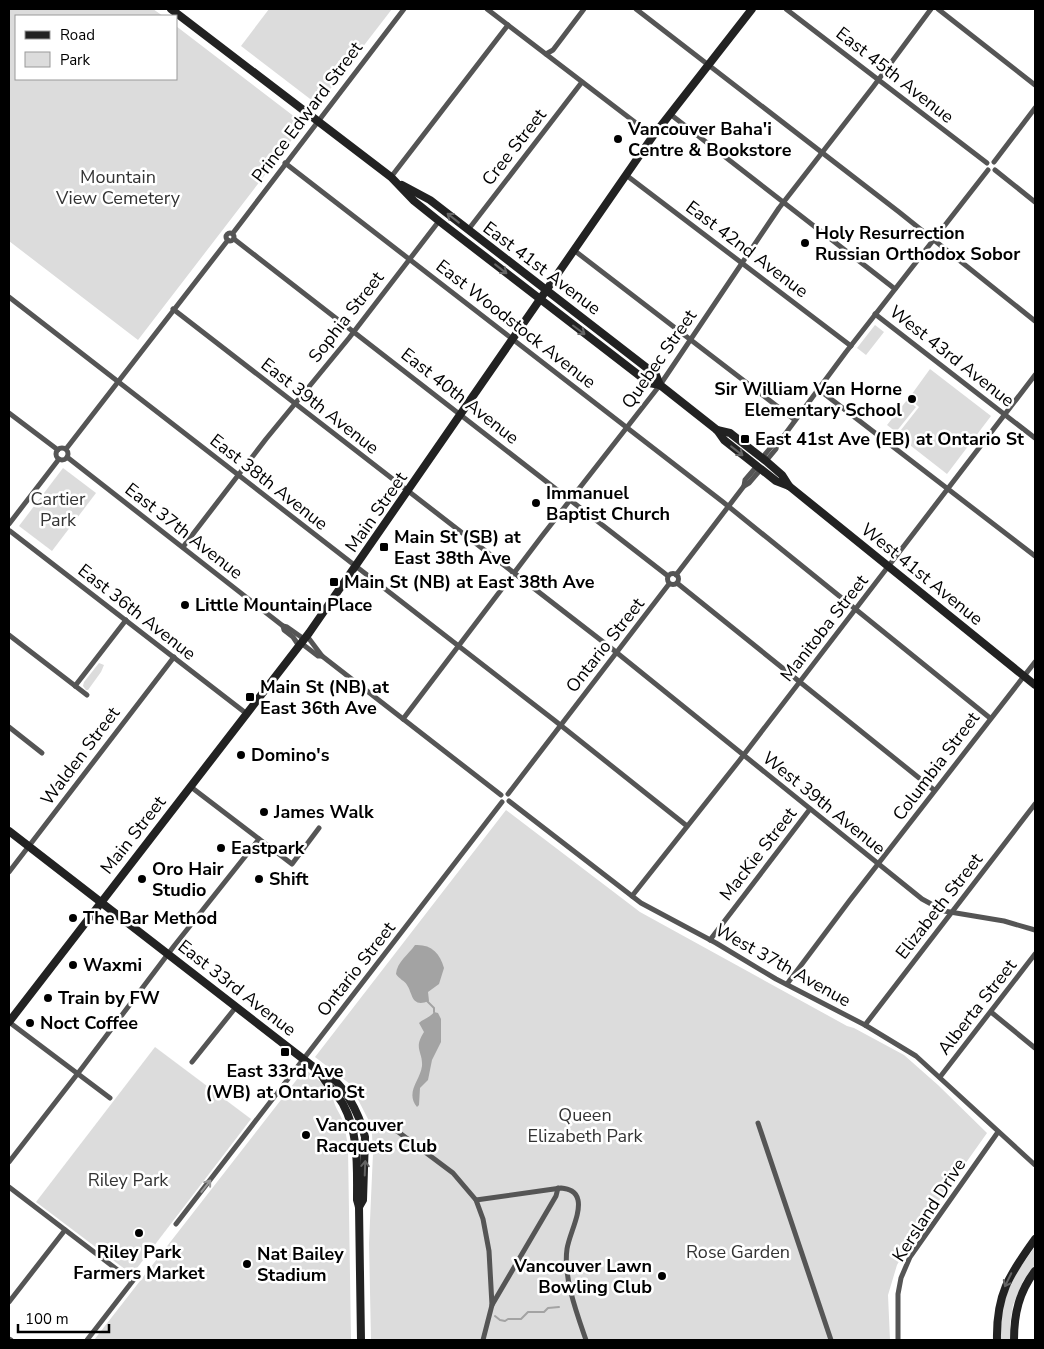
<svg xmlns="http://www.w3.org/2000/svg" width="1044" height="1349" viewBox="0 0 1044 1349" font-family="'Nunito Sans',sans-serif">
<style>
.green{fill:#dcdcdc}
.water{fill:#a3a3a3}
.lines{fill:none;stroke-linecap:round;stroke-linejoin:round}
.stream{stroke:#a3a3a3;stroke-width:2}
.street{stroke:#555;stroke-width:5}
.secondary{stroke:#222;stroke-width:8}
.oneway{stroke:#646464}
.oneway2{stroke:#999}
.poi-dot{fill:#000;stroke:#fff;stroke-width:2}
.labels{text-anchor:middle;stroke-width:5;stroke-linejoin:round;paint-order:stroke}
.street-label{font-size:18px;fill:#000;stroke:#fff}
.poi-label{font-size:18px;font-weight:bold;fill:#000;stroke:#fff;text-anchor:start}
.park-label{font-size:18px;fill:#333;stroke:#fff}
</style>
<rect width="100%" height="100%" fill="#fff"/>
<!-- green -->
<g class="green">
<path d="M9,9H153L163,16H16V79H176V26L304,124L138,340L9,241Z"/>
<path d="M269,9H392L318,105L241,46Z"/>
<path d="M875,325L884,332L866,355L857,348Z"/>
<path d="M930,369L991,416L947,474L897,435L919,407L909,398Z"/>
<path d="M907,400L916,407L896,432L887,425Z"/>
<path d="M63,468L96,493L52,551L19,526Z"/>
<path d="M99,663L104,665L101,672L88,690H86L83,686L84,682Z"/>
<path d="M506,810L640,912L847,1026L854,1028L904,1055L938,1085L987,1133L909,1243L897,1265L888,1295L890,1340H371L369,1243L373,1153L372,1134L368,1119L350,1084L315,1057Z"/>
<path d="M155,1047L251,1119L134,1272L130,1273L36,1202Z"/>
<path d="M305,1069L322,1083L333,1096C333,1104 339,1112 342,1119C345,1129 347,1138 348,1148L351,1340H94Z"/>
<path d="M1035,1247V1265L1023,1281L1013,1305L1010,1325V1340H1000C1002,1297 1009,1281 1035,1247Z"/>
</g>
<!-- water -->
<g class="water">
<path d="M415,945C431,944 440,953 444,968L439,984L428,992L429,1001C411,1008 413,994 407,985C405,981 399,979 396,974C397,962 408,955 415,945Z"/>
<path d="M434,1012L438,1013L441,1019V1042L432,1060L428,1080L420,1088L419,1105L417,1107C405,1092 420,1081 422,1066C423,1051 413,1049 424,1032L419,1023C423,1019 431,1017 434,1012Z"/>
</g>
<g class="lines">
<!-- stream -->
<g class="stream">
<path d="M427,1001L434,1008V1012"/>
<path d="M495,1316L500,1320L505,1321L508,1319H521L528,1312H544L548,1308L559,1307"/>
</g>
<!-- street -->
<g class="street">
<path d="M487,9L653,136"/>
<path d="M636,9L899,212L1035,321"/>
<path d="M786,9L987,163"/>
<path d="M938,9L1035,85"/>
<path d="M546,54L553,50L584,9"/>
<path d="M670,114L895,289"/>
<path d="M994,162L1035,108"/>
<path d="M285,163L723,502L990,718"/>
<path d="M995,170L1035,202"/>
<path d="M626,175L851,346"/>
<path d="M391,177L508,25"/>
<path d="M468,230L582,82"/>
<circle cx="230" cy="237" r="4"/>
<path d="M233,233L404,9"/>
<path d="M234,239L668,576"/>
<path d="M575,251L795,420"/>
<path d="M9,297L554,720L687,826"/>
<path d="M173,309L611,648L922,899L944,911L1004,921L1035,930"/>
<path d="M875,314L1035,438"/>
<path d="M818,389L1035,556"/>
<path d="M9,413L58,450"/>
<circle cx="62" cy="454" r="6"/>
<path d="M66,449L228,240"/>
<path d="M67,457L283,626L287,627L304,639"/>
<path d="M762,458L772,446L777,445"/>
<path d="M766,461L776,449L777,445L846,352L988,170"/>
<path d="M744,486L745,480L757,466"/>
<path d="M9,524L59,459"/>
<path d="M10,531L247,714"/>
<path d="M183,547L266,439L349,338L439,221"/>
<circle cx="673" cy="579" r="5.5"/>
<path d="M676,575L744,486L749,483L761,469"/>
<path d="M677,583L934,790"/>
<path d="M283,626L284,630L293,637L299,646"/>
<path d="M9,635L87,695"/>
<path d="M307,636L322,656L501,795"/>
<path d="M301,643L318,656H322"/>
<path d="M75,686L126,620"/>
<path d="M403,719L542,536L660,385L779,208L873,87L931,9"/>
<path d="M9,727L42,753"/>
<path d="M191,787L292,864L319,828"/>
<path d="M508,794L669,584"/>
<path d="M509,801L641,903L716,943L776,979L865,1025L916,1056L1035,1165"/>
<path d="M9,872L174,657"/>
<path d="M632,896L739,761L1035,375"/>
<path d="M710,940L810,809"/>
<path d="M787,984L850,900L1035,662"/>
<path d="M991,1012L1035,1048"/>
<path d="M9,1022L110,1098"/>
<path d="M865,1025L1035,804"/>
<path d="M192,1062L236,1007"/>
<path d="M940,1077L1035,954"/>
<path d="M758,1123L831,1340"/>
<path d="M354,1131C369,1127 383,1123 397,1131L453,1173L476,1200L483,1219L489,1251L492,1305L483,1340"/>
<path d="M9,1162L82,1068L174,946L259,839"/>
<path d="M9,1187L132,1281"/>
<path d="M476,1200L561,1188C569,1189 576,1191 578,1200C581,1214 569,1235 567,1249C563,1277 577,1314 586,1340"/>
<path d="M176,1224L502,802"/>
<path d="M9,1302L65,1230"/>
<path d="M492,1305L556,1196L558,1188"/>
<path d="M9,1339L11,1340"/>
<path d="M87,1340L135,1278"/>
<path d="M898,1340V1294L901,1278L910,1257L998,1132"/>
</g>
<!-- secondary -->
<g class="secondary">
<path d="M171,9L391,177L414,201L439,221L649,383L660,385L717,430L724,440L776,481L789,486L1035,685"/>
<path d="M402,185L430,200L656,375L660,385"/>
<path d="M717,430L730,433L766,461L782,475L789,486"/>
<path d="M9,831L320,1072C343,1078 360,1116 365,1137L363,1200L359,1207"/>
<path d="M9,1022L309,633L653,136L752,9"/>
<path d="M320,1072C325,1084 336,1092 343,1104C359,1134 357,1166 357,1200L359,1207L361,1340"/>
<path d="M997,1340C996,1295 1009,1275 1035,1239"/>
<path d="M1014,1340C1014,1314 1019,1292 1035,1271"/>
</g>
</g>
<!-- one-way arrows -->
<defs><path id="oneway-shaft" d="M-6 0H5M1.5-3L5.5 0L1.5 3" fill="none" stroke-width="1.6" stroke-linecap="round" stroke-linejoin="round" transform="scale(1.25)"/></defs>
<g class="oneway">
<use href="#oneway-shaft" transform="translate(453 218) rotate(-142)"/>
<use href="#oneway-shaft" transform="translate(501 269) rotate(38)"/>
<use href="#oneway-shaft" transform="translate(579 330) rotate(37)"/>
<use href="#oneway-shaft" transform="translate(737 451) rotate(38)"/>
<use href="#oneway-shaft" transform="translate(365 1168) rotate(-88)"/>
<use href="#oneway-shaft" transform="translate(1008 1280) rotate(116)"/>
</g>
<use class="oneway2" href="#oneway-shaft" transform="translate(206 1186) rotate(-52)"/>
<!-- markers -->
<g class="poi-dot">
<circle cx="618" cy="139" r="5"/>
<circle cx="805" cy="243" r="5"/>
<circle cx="912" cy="399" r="5"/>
<rect x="740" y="434" width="10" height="10" rx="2.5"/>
<circle cx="536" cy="503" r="5"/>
<rect x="379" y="542" width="10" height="10" rx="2.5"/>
<rect x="329" y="577" width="10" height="10" rx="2.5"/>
<circle cx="185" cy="605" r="5"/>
<rect x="245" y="692" width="10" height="10" rx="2.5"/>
<circle cx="241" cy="755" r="5"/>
<circle cx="264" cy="812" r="5"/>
<circle cx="221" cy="848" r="5"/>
<circle cx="142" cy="879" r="5"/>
<circle cx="259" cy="879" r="5"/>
<circle cx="73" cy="918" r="5"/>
<circle cx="73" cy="965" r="5"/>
<circle cx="48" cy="998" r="5"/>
<circle cx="30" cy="1023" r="5"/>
<rect x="280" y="1047" width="10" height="10" rx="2.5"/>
<circle cx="306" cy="1135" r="5"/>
<circle cx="139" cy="1233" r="5"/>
<circle cx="247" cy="1264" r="5"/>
<circle cx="662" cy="1276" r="5"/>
</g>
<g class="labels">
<!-- street labels -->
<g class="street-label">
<text transform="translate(895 75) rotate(38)" y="6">East 45th Avenue</text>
<text transform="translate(307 112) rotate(-53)" y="6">Prince Edward Street</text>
<text transform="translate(514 147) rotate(-52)" y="6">Cree Street</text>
<text transform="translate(747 249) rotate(37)" y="6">East 42nd Avenue</text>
<text transform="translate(542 268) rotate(37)" y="6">East 41st Avenue</text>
<text transform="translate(346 317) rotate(-52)" y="6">Sophia Street</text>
<text transform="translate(516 324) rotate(38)" y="6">East Woodstock Avenue</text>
<text transform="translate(952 356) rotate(38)" y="6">West 43rd Avenue</text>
<text transform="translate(659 359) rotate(-55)" y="6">Quebec Street</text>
<text transform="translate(460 396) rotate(38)" y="6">East 40th Avenue</text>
<text transform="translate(320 406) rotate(38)" y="6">East 39th Avenue</text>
<text transform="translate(269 482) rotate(38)" y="6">East 38th Avenue</text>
<text transform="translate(376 512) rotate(-55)" y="6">Main Street</text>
<text transform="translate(184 531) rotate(38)" y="6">East 37th Avenue</text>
<text transform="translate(922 574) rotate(39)" y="6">West 41st Avenue</text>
<text transform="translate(137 612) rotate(38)" y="6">East 36th Avenue</text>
<text transform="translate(824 628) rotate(-52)" y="6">Manitoba Street</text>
<text transform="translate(605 645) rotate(-52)" y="6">Ontario Street</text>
<text transform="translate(80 756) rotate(-53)" y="6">Walden Street</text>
<text transform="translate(936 766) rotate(-53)" y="6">Columbia Street</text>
<text transform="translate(824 803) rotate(39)" y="6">West 39th Avenue</text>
<text transform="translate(133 835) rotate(-52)" y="6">Main Street</text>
<text transform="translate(758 854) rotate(-52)" y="6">MacKie Street</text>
<text transform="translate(939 906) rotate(-52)" y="6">Elizabeth Street</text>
<text transform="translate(783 965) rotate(29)" y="6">West 37th Avenue</text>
<text transform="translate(356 969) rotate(-52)" y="6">Ontario Street</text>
<text transform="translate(237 988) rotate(38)" y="6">East 33rd Avenue</text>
<text transform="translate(977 1007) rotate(-52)" y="6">Alberta Street</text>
<text transform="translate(929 1210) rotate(-57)" y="6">Kersland Drive</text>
</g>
<!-- poi labels -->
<g class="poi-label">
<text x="628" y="135">Vancouver Baha'i<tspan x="628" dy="21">Centre &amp; Bookstore</tspan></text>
<text x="815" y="239">Holy Resurrection<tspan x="815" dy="21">Russian Orthodox Sobor</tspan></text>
<text x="902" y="395" text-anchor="end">Sir William Van Horne<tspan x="902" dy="21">Elementary School</tspan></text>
<text x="755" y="445">East 41st Ave (EB) at Ontario St</text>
<text x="546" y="499">Immanuel<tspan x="546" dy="21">Baptist Church</tspan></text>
<text x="394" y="543">Main St (SB) at<tspan x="394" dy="21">East 38th Ave</tspan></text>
<text x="344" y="588">Main St (NB) at East 38th Ave</text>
<text x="195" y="611">Little Mountain Place</text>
<text x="260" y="693">Main St (NB) at<tspan x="260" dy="21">East 36th Ave</tspan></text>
<text x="251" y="761">Domino's</text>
<text x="274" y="818">James Walk</text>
<text x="231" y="854">Eastpark</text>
<text x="152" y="875">Oro Hair<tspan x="152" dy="21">Studio</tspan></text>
<text x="269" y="885">Shift</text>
<text x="83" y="924">The Bar Method</text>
<text x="83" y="971">Waxmi</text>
<text x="58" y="1004">Train by FW</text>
<text x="40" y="1029">Noct Coffee</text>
<text x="285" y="1077" text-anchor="middle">East 33rd Ave<tspan x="285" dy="21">(WB) at Ontario St</tspan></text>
<text x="316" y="1131">Vancouver<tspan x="316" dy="21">Racquets Club</tspan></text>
<text x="139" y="1258" text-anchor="middle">Riley Park<tspan x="139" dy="21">Farmers Market</tspan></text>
<text x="257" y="1260">Nat Bailey<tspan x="257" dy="21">Stadium</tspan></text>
<text x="652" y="1272" text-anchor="end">Vancouver Lawn<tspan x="652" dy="21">Bowling Club</tspan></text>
</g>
<!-- park labels -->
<g class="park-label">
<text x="118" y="183">Mountain<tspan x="118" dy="21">View Cemetery</tspan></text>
<text x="58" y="505">Cartier<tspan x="58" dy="21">Park</tspan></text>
<text x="585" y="1121">Queen<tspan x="585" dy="21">Elizabeth Park</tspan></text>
<text x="128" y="1186">Riley Park</text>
<text x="738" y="1258">Rose Garden</text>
</g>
</g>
<!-- border -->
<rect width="1044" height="1349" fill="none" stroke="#000000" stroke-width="20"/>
<!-- legend -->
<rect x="15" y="15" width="162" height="65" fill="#ffffff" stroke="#999999"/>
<rect x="25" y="31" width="25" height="8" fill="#222222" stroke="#999999"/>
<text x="60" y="40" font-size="15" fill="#000000">Road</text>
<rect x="25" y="52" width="25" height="15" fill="#dcdcdc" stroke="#999999"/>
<text x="60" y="65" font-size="15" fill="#000000">Park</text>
<!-- scale -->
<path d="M18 1324v8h91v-8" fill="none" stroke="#000000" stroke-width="2.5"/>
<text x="25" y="1324" font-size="15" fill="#000000" stroke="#ffffff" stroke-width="4" paint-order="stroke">100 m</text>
</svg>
